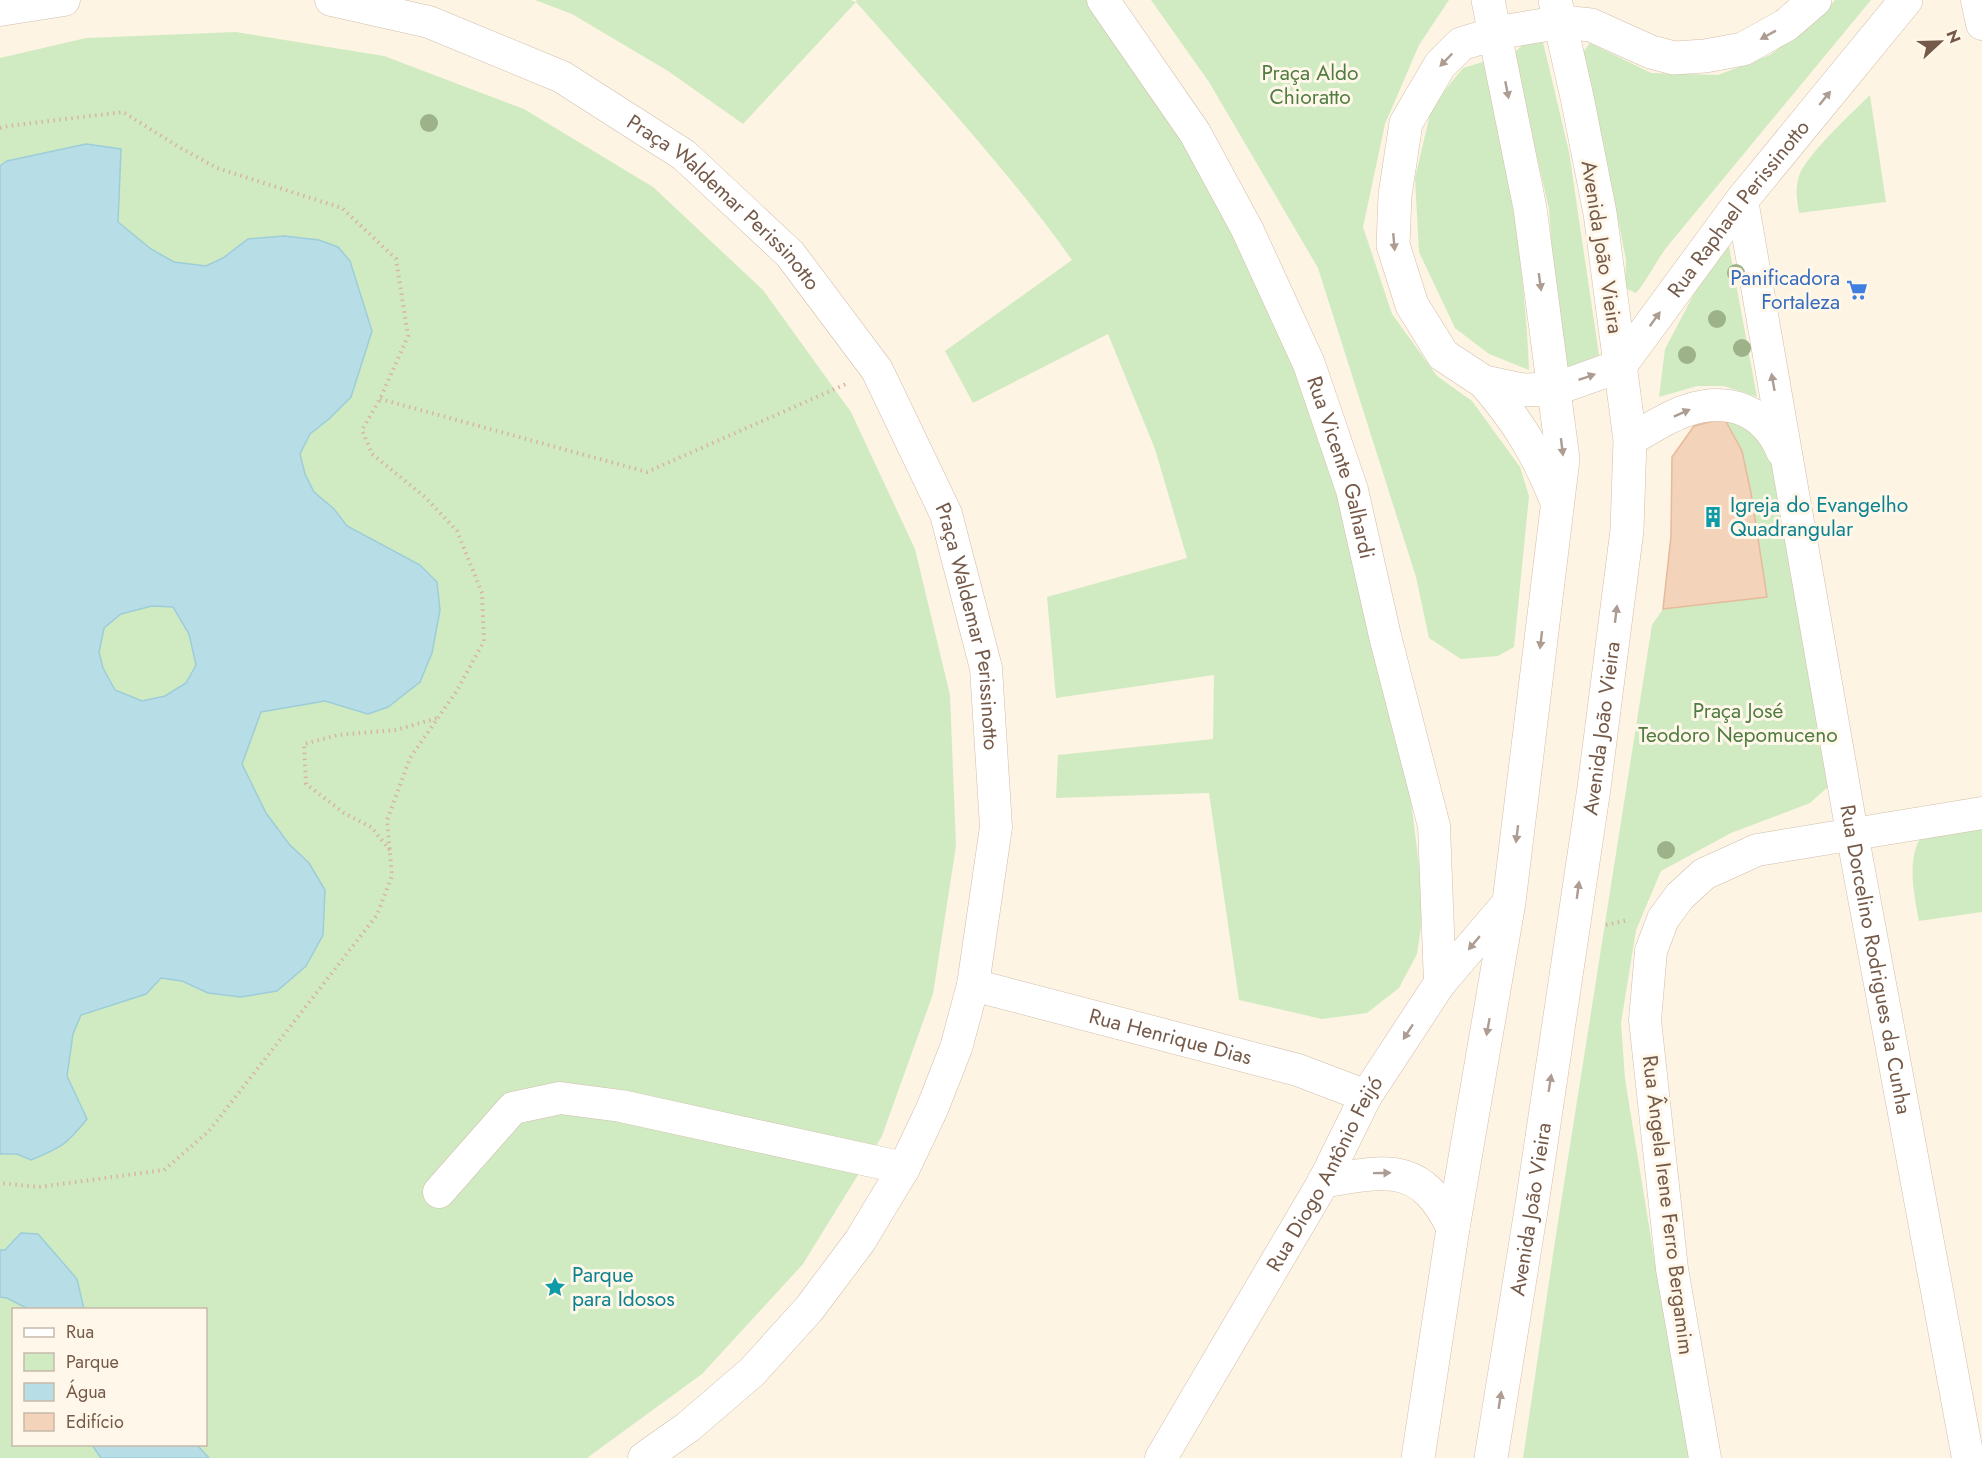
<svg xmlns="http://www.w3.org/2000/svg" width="1982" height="1458" viewBox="0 0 1982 1458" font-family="Jost,sans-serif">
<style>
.green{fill:#d0ebc1;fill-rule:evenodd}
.water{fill:#b7dee7;stroke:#9dcdd9;stroke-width:1.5;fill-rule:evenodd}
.building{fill:#f3d3ba;stroke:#e6ba9a;stroke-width:1.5}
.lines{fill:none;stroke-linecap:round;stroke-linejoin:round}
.street-casing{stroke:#d0bead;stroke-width:33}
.secondary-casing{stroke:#d4beaa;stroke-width:34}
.path{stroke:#d8b69d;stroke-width:4;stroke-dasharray:1.5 4.5;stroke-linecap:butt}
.street{stroke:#fff;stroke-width:32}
.secondary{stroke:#fff;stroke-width:33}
.tree{fill:#9db289}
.oneway{fill:#ad9c92}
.labels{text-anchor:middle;stroke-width:6;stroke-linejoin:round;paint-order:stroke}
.park-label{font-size:21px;fill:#4f7c40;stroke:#fff8ea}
.street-label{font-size:21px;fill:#765a49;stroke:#fff8ea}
.shop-label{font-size:21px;fill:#366cbe;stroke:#fff8ea;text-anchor:end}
.culture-label{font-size:21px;fill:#0d838f;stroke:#fff8ea;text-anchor:start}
</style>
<rect width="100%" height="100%" fill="#fdf4e3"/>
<!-- green -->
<g class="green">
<path d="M535,0H851L855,2L857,0H1088L1207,165L1294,351L1348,528L1409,785L1424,905L1417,954L1399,988L1367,1013L1322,1019L1239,1000L1209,793L1056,798L1058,755L1213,739L1214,675L1056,698L1047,597L1187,558L1155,449L1108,334L973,403L945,351L1072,260C1007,169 930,86 856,2L743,124L668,71L572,14Z"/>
<path d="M1151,0H1449L1419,45L1385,124L1363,227L1392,314L1437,376L1472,401L1520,467L1529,496L1514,647L1498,656L1461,659L1429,638L1416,577L1318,268L1209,82Z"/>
<path d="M1835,0H1871L1666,248C1655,263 1648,279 1636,293L1625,288L1626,260L1604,147L1583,52L1590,43L1651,73L1718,75L1770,55L1820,17Z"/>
<path d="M236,32L384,56L524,109L653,187L763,290L851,412L915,549L950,695L956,846L933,994L882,1136L803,1264L702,1374L587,1458H0V58L86,38ZM14,1310H206V1444H14Z"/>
<path d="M1528,40L1543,42L1569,152L1599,355L1561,370L1549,209L1513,54Z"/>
<path d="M1489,60C1507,163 1525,265 1529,370L1489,354L1455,328L1419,252L1415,178L1432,106L1463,68Z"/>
<path d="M1870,95L1886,202L1799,213C1797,200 1795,188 1799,176C1806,155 1853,112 1870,95Z"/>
<path d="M1729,246L1757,397L1724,386H1697L1659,397L1665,349L1705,273Z"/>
<path d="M1724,418L1765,420L1838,778L1810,803L1731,833L1661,871L1636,930L1621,1023L1625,1079L1656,1269L1694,1458H1523L1555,1241L1652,625L1663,609L1767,597L1752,499L1742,451Z"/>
<path d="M1982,815V912L1919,921C1914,892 1902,842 1935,825C1945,820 1970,818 1982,815Z"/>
</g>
<!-- water -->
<g class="water">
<path d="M86,144L121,149L118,222L151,249L174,262L206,266L223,258L248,239L284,236L319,240L338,247L350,261L372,331L351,397L329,419L310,434L300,454L305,474L314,492L334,509L347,526L420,565L437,582L440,610L432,653L420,682L388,707L368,714L325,701L261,712L242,764L266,813L289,844L309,863L325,890L323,935L306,966L277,991L241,997L208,993L182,981L161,978L146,994L81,1015L73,1034L67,1076L87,1119C66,1145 62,1147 31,1160L17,1154H0V166L7,161ZM152,606L173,607L189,634L196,665L186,683L165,696L142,701L115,690L103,668L99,652L104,628L121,614Z"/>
<path d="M21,1233L38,1234L77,1279L84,1309H28L7,1298L0,1297V1250H5Z"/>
<path d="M92,1445H197L209,1458H101Z"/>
</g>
<!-- building -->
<path class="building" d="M1724,418L1742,451L1751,493L1767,597L1663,609L1671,536L1672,457L1694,426Z"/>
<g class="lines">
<defs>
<g id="street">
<path id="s1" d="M331,0L429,22L562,77L684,155L790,254L877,370L946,514L986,668L996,827L973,985L956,1048L932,1109L904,1168L860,1241L809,1309L752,1372L688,1427L644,1458"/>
<path id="s2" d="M1103,0L1195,133L1247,229L1309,364L1352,490L1385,636L1434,826L1440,983"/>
<path d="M1977,0L1982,24"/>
<path d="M0,10L64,0"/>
<path id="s3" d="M1742,200L1852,833L1968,1458"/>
<path d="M1630,440C1648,430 1668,416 1688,410C1729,397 1765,410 1782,451"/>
<path id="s4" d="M973,985L1298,1070L1366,1096"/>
<path d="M439,1192L513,1108L560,1098L621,1106L904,1168"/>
<path id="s5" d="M1161,1458L1324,1181L1366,1096L1440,983L1509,902"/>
<path d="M1705,1458L1672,1269L1645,1020L1651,951L1663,919L1680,896L1704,874L1757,850L1982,813"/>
</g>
<g id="secondary">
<path id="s6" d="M1815,0L1786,25L1743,49L1705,56L1674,58L1651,52L1591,25L1562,22L1496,33L1461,44L1440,65L1406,123L1395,195L1393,245L1412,305L1443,355L1484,382L1522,390L1555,389L1620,366L1742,200L1906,0"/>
<path d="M1484,382C1518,421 1538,454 1557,502"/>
<path d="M1324,1181C1387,1171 1421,1161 1453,1228"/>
<path d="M1418,1458L1453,1228L1509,902L1563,459L1530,208L1488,0"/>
<path id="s7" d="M1491,1458L1532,1204L1594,788L1627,530L1630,440L1600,213L1577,97L1555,0"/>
</g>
</defs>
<!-- street casing -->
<use href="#street" class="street-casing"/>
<!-- secondary casing -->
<use href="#secondary" class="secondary-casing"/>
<!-- path -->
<g class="path">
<path d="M0,128L8,126L123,112L179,147L217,168L342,208L396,259L408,336L380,399L362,430L372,454L426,498L457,531L482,593L484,641L456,692L410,758L387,820L392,876L377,915L209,1131L164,1170L39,1187L0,1183"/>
<path d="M380,399L647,472L846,384"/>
<path d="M390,850L371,827L344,813L306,784L304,744L338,735L396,730L438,718"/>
<path d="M1606,925L1628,920"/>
</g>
<!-- street -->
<use href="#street" class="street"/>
<!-- secondary -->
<use href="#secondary" class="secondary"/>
</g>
<!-- trees -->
<g class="tree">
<circle cx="429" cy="123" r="9"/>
<circle cx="1736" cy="273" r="9"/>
<circle cx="1717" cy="319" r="9"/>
<circle cx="1742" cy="348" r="9"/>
<circle cx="1687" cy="355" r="9"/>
<circle cx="1666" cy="850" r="9"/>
</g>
<!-- one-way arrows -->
<defs><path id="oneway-solid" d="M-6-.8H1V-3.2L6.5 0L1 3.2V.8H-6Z" transform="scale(1.5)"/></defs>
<g class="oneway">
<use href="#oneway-solid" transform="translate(1768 35) rotate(151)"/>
<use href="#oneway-solid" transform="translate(1446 60) rotate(134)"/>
<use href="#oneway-solid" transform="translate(1507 90) rotate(79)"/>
<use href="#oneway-solid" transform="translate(1825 98) rotate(-51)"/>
<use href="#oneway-solid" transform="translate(1394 242) rotate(85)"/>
<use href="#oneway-solid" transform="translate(1540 282) rotate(82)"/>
<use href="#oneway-solid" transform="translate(1655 319) rotate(-54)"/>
<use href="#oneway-solid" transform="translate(1587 377) rotate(-19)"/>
<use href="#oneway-solid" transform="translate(1773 382) rotate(-100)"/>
<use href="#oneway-solid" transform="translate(1682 413) rotate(-24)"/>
<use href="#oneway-solid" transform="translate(1562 447) rotate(83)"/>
<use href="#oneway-solid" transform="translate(1616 614) rotate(-83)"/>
<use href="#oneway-solid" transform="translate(1541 640) rotate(97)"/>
<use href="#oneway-solid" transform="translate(1517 834) rotate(97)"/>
<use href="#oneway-solid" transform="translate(1578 890) rotate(-82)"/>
<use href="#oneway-solid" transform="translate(1474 943) rotate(130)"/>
<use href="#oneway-solid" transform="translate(1488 1027) rotate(100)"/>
<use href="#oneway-solid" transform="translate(1408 1032) rotate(123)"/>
<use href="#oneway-solid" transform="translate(1550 1083) rotate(-81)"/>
<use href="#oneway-solid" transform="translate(1382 1173) rotate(-1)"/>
<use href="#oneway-solid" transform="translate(1500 1400) rotate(-81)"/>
</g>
<!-- icons -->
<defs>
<symbol id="supermarket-bare" viewBox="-9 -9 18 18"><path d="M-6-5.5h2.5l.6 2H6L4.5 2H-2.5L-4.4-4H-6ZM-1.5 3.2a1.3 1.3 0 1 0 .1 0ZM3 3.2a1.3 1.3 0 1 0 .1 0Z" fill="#3f7fe0" stroke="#fff8ea" stroke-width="2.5" paint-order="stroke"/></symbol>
<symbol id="building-bare" viewBox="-9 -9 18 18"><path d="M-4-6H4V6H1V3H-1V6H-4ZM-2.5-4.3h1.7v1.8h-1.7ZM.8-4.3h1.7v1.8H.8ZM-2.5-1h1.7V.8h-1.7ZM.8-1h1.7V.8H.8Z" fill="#0f9aa8" stroke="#fff8ea" stroke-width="2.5" paint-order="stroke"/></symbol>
<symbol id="sight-bare" viewBox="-9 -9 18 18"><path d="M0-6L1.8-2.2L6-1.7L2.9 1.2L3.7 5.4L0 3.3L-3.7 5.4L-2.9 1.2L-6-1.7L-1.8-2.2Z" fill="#0f9aa8" stroke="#fff8ea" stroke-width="2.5" paint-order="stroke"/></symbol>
</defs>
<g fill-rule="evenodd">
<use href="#supermarket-bare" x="1842" y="275" width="30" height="30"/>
<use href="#building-bare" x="1698" y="502" width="30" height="30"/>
<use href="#sight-bare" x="540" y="1272" width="30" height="30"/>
</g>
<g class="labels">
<!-- park labels -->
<g class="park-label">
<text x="1310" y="80">Praça Aldo<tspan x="1310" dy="24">Chioratto</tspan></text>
<text x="1738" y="718">Praça José<tspan x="1738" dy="24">Teodoro Nepomuceno</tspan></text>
</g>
<!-- street labels -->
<g class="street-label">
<text dy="7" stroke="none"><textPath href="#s1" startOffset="450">Praça Waldemar Perissinotto</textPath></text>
<text dy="7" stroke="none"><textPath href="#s6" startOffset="1108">Rua Raphael Perissinotto</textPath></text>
<text transform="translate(1602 247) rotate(81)" y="7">Avenida João Vieira</text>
<text dy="7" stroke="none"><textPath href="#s2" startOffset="528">Rua Vicente Galhardi</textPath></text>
<text dy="7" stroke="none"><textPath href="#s1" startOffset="954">Praça Waldemar Perissinotto</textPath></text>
<text dy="7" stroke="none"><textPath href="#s7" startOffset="738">Avenida João Vieira</textPath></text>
<text dy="7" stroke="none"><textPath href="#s3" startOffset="771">Rua Dorcelino Rodrigues da Cunha</textPath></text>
<text dy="7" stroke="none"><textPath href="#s4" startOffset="204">Rua Henrique Dias</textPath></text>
<text dy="7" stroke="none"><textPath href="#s5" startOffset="328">Rua Diogo Antônio Feijó</textPath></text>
<text transform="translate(1668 1205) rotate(83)" y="7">Rua Ângela Irene Ferro Bergamim</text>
<text dy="7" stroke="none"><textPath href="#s7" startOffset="252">Avenida João Vieira</textPath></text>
</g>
<!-- shop labels -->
<g class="shop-label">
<text x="1840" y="285">Panificadora<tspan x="1840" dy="24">Fortaleza</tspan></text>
</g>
<!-- culture labels -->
<g class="culture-label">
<text x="1730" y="512">Igreja do Evangelho<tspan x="1730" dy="24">Quadrangular</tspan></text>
<text x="572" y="1282">Parque<tspan x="572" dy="24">para Idosos</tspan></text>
</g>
</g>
<!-- legend -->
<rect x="12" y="1308" width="195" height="138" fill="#fff8ea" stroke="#c8b9aa" stroke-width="1.5"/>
<rect x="24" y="1328" width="30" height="9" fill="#ffffff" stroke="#c8b9aa" stroke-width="1.5"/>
<text x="66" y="1338" font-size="18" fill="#765a49">Rua</text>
<rect x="24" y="1353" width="30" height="18" fill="#d0ebc1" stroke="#c8b9aa" stroke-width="1.5"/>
<text x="66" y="1368" font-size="18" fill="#765a49">Parque</text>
<rect x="24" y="1383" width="30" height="18" fill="#b7dee7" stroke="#c8b9aa" stroke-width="1.5"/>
<text x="66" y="1398" font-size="18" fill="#765a49">Água</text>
<rect x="24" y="1413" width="30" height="18" fill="#f3d3ba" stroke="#c8b9aa" stroke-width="1.5"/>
<text x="66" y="1428" font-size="18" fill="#765a49">Edifício</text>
<!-- north arrow -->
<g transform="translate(1940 42) rotate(68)" stroke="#fff8ea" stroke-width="4.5" paint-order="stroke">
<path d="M0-4.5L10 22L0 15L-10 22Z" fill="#765a49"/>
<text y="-9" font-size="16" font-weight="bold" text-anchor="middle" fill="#765a49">N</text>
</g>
</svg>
